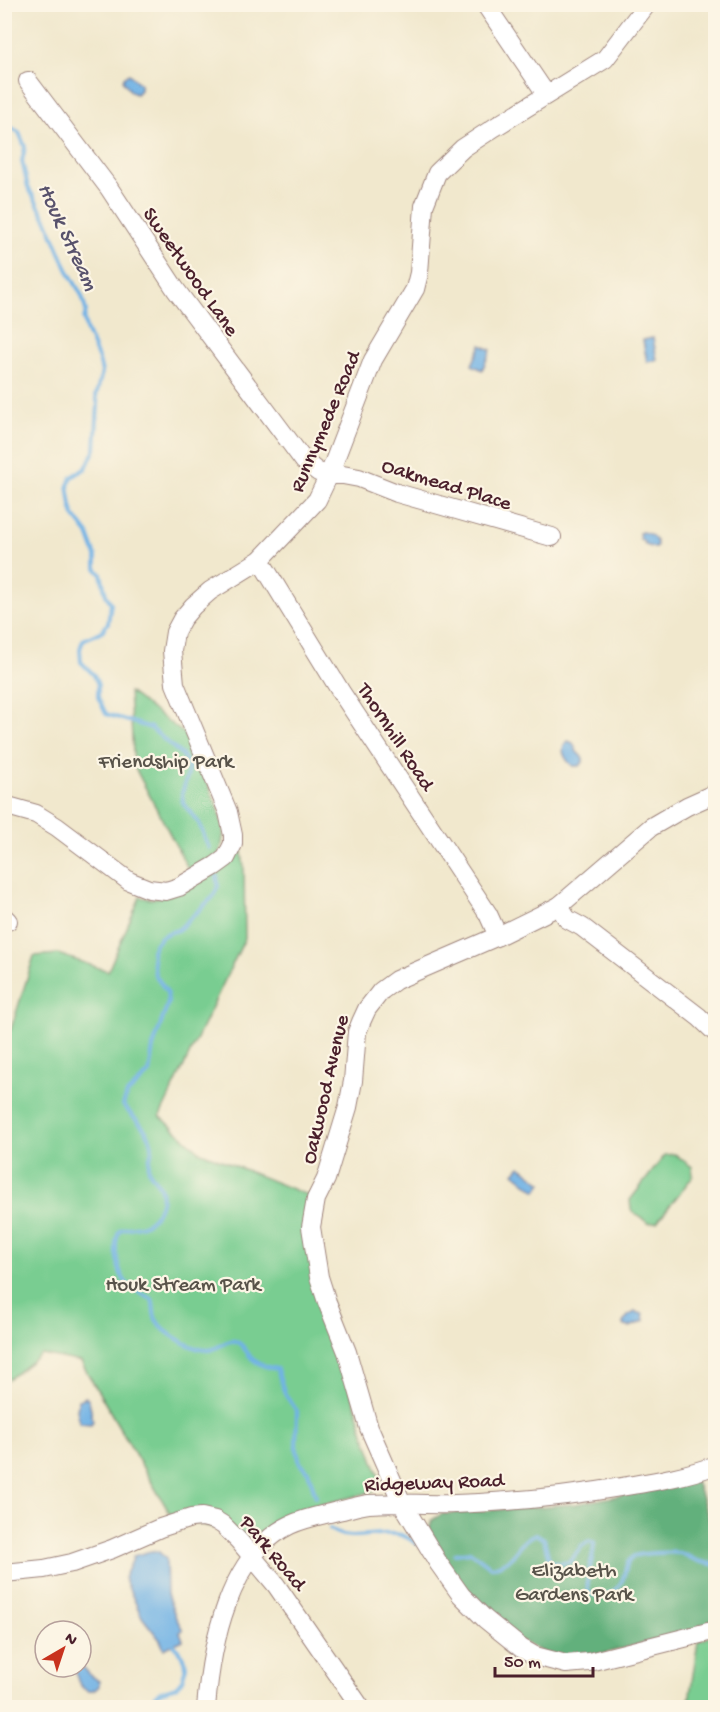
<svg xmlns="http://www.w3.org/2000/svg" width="720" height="1712" viewBox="0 0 720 1712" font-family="'Gochi Hand',sans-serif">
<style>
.green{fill:#79cd91;stroke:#62765e;stroke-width:1.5}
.forest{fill:#62b07b;stroke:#566853;stroke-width:1.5}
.water{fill:#71b2e5;stroke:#5e6888;stroke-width:1.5}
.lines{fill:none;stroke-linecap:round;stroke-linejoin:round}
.stream{stroke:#71b2e5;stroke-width:4}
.minor-casing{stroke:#9e847c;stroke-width:20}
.minor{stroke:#fff;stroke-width:18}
.labels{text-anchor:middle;stroke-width:4.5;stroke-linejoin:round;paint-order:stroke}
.street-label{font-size:21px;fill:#4a1f2b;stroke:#fcf5e5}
.park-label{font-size:21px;fill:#58534a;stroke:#fcf5e5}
.water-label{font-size:22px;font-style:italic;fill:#58526c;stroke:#fcf5e5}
</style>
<rect width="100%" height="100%" fill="#fcf5e5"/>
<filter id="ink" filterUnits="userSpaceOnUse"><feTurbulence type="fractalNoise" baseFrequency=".0167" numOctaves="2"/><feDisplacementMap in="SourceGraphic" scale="12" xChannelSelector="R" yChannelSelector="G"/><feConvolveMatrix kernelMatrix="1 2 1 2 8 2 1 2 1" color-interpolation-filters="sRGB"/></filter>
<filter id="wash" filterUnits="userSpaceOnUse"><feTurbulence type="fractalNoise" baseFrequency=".008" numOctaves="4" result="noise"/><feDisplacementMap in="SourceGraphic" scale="24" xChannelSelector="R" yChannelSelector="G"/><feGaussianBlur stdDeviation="1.35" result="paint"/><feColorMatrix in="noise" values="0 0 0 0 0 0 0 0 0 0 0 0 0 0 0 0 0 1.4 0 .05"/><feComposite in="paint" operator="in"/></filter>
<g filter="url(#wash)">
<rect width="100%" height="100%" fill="#f1e8cd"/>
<!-- green -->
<g class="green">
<path d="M129,692L190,738L218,809L224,831L221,850L216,857L190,872L134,766Z"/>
<path d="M241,845L244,868L245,938L160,1116L199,1151L312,1197L336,1342L365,1436L381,1481L376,1490C349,1500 321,1502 295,1513C278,1520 264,1538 246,1539L240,1534L172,1517L81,1362L41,1354L5,1382V1035L11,1029L34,956L58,954L108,971L140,897L151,899L170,895Z"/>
<path d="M675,1154L692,1167L693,1176L657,1222L648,1223L631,1210L630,1200L665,1155Z"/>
<path d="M715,1635V1707L688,1708L698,1641Z"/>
</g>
<!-- forest -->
<path class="forest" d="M696,1481L715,1535V1625L598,1655L556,1659L517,1639L461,1587L429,1530L432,1520L442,1514L575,1504Z"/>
<!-- water -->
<g class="water">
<path d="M129,74L140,84V90L136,94L131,92L123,81L124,77Z"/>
<path d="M653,338L657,360L647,362L643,340Z"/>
<path d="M481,345L491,350L482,370L472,365Z"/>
<path d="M642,532C649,533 656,537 657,545L655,548L645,545L644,541L640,539L639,533Z"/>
<path d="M568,741L573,743L577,752L583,758V762L580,766H573C565,760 558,748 568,741Z"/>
<path d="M520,1166L542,1183L536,1191L514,1173Z"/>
<path d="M635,1312L643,1314L644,1321L630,1327L625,1326L623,1323L628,1316Z"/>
<path d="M86,1397L89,1400L93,1421L91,1424L80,1423L77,1410L79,1400Z"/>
<path d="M151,1551L159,1552L166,1559L167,1594L176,1618L183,1630L180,1632L183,1640L164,1649L160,1640L142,1617L124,1578L133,1559V1556Z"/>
<path d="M83,1667L92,1677L99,1681V1686C88,1699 77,1685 76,1672L78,1668Z"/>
</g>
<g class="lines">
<!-- stream -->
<g class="stream">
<path d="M4,124L19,132L25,147L22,161L28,187L47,221L67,269L82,296L86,311L84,319L86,329L99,360L102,372L96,396L98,405L95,449L86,468L72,477L68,485L71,506L74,516L88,534L96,556V568L101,574L106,595L111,603L108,623L102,631L83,640L80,649L81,662L94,675L98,685V697L106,714L151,728L183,756L188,764V774L182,793L183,803L199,823L209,848"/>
<path d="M217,876L218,886L213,897L178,930L168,933L161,937L155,944L152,951L155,975L167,992L168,1003L153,1047L149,1073L127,1094L123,1105C132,1118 150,1128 152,1147C152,1155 147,1162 149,1170C152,1178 159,1182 161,1190C164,1204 156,1220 143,1225C136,1228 127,1227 120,1230C115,1239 115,1248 117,1258C120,1282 130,1289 152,1299C155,1307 152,1314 157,1321C164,1334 195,1351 209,1350C219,1349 226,1339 235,1341C245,1344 247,1356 255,1361C261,1365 270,1368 277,1369L285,1394L297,1411L296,1446L300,1463L308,1471L316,1497"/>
<path d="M330,1529C349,1544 379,1529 401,1535C407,1537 413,1541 418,1544"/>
<path d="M455,1554L471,1552L491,1567C518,1563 515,1541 536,1534L544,1539L549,1560C556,1565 562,1563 570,1562L581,1547L589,1541L594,1543C594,1560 585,1575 588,1592C599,1600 616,1594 622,1581C626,1572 625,1561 634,1556C641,1553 672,1552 680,1553C685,1554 688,1557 693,1559C700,1563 708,1563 716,1565"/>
<path d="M146,1708L158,1693L176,1687L182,1680L186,1667L185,1660L174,1645"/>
</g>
</g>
</g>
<g filter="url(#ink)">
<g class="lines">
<defs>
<g id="minor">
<path d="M485,4L546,94"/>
<path d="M28,81L109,188L176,290L304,461L318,472L329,475H343L359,478L397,493L552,537"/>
<path d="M260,560L341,692L488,914L498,936"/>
<path d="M716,793L687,806L651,827L559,906L498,936L396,980L381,991L367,1009L361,1022L357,1032L353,1081L348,1107L326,1179L316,1199L311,1227L319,1277L327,1302L347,1352L369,1428L402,1503L439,1564L461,1595L485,1619L521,1648L535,1656L566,1664L589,1662L716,1630"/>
<path d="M4,805L36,814L57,827L129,881L149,889L166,891L179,887L215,866L226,858L233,844V835L228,812L175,684L172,651L175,632L182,619L193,606L210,591L260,560L317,500L329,475L373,360L415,289L419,273L424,206L437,173L463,148L495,127L605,59L647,4"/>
<path d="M559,906L567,919L582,927L699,1017L716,1033"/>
<path d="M4,917L8,921"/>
<path d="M4,1573L44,1569L72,1563L112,1549L160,1528L191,1518L202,1517L215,1520L223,1525L239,1541L276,1585L361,1708"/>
<path d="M206,1708C211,1646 228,1555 290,1525C305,1518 322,1515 338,1511C348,1509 359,1505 369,1504C398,1502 427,1505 455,1504C513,1502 570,1496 627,1486C657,1481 687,1476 716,1465"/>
</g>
</defs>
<!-- minor casing -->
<use href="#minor" class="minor-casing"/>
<!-- minor -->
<use href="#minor" class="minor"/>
</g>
</g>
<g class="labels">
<!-- street labels -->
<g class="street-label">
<text transform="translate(192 271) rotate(55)" y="7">Sweetwood Lane</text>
<text transform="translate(324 421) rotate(-67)" y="7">Runnymede Road</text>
<text transform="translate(447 483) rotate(17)" y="7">Oakmead Place</text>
<text transform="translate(397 736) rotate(57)" y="7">Thornhill Road</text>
<text transform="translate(324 1089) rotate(-77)" y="7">Oakwood Avenue</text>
<text transform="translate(434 1481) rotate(-2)" y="7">Ridgeway Road</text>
<text transform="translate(274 1552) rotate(50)" y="7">Park Road</text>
</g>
<!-- park labels -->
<g class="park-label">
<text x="166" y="767">Friendship Park</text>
<text x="183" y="1290">Houk Stream Park</text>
<text x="574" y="1576">Elizabeth<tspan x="574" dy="24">Gardens Park</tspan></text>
</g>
<!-- water labels -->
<g class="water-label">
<text transform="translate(70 236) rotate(65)" y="8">Houk Stream</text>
</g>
</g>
<!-- margin -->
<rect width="720" height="1712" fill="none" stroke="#fcf5e5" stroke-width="24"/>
<!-- north arrow -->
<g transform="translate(63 1649) rotate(39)"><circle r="28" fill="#fcf5e5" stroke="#b59f9b" stroke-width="1.5"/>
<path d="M0-4.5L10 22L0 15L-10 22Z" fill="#c8321e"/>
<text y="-9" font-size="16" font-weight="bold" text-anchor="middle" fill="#4a1f2b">N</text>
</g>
<!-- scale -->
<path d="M495 1667v9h98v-9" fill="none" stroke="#4a1f2b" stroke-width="3"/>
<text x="504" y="1667" font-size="18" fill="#4a1f2b" stroke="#fcf5e5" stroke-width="4.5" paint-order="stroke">50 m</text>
</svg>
